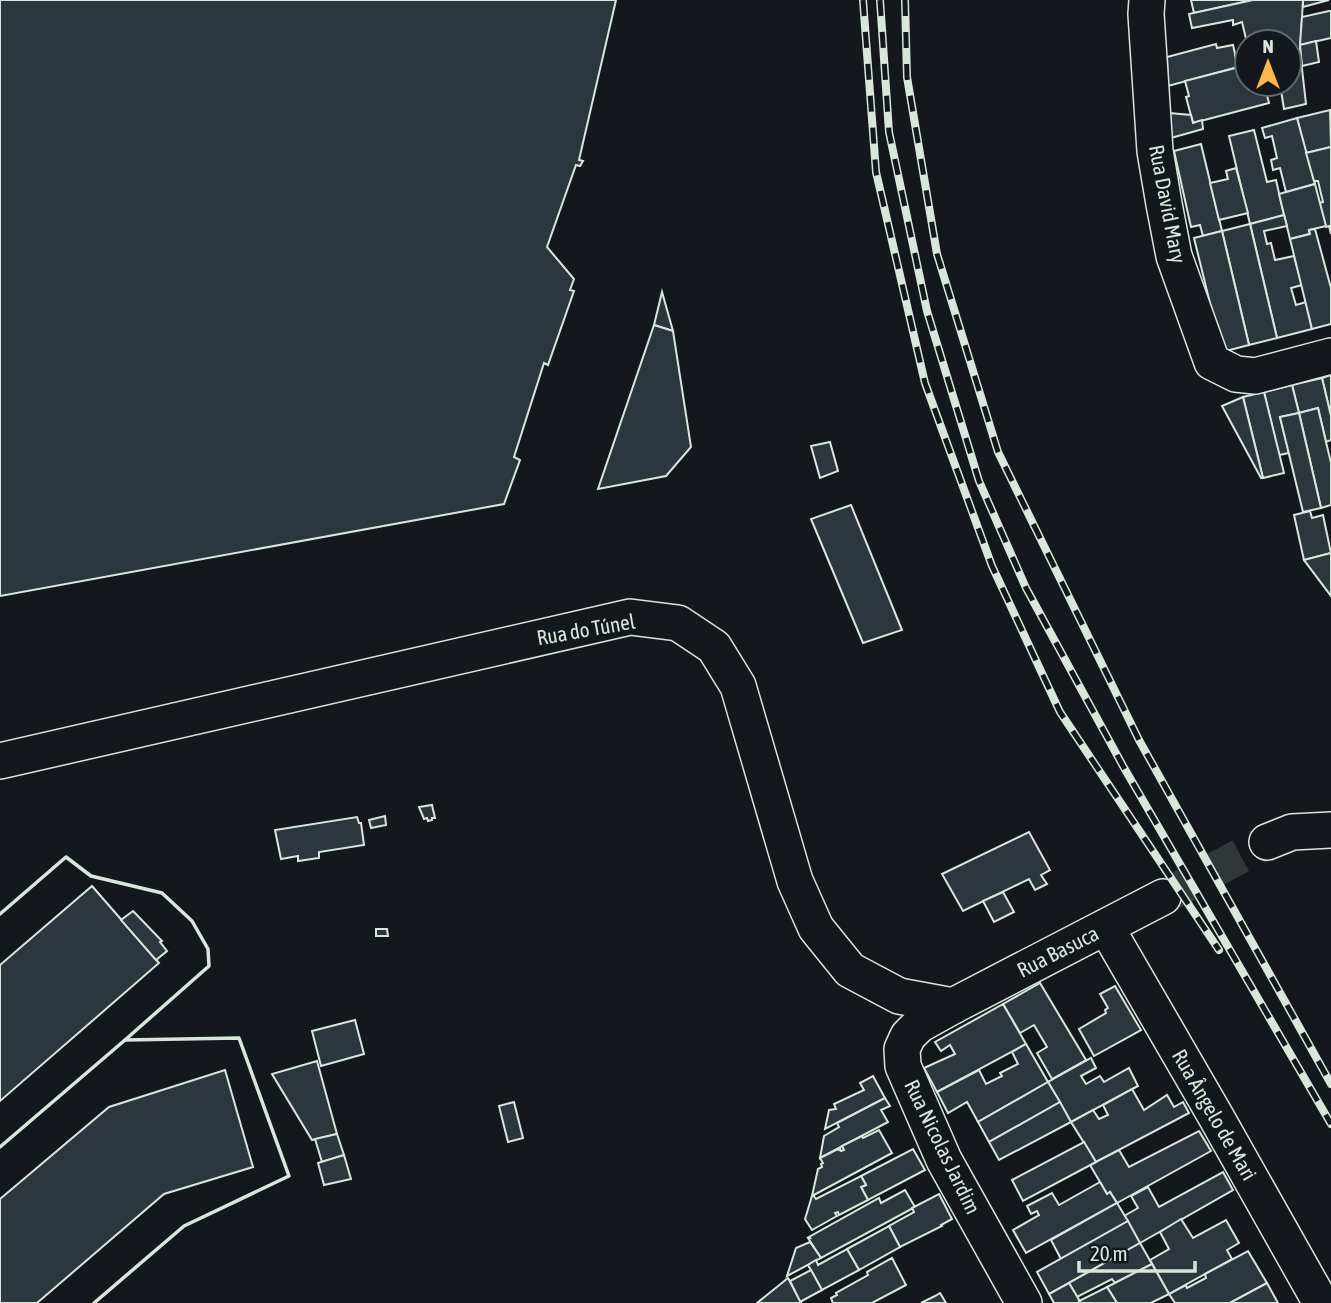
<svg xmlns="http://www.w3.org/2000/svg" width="1331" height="1303" viewBox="0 0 1331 1303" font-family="'Asap Condensed',sans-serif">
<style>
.building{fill:#2c363c;stroke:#d8e6dc;stroke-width:2}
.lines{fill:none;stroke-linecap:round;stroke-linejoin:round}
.street-tunnel{stroke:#313739;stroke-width:35;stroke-dasharray:35 18;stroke-linecap:butt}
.street-casing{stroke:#d8e6dc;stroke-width:38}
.street{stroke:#14181c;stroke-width:35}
.rail-casing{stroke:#d8e6dc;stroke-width:8}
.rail{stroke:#14181c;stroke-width:5;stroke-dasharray:16;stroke-linecap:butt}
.wall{stroke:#d8e6dc;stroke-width:3.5}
.labels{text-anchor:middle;stroke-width:5;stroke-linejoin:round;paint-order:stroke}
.street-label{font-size:21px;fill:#d8e6dc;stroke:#14181c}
</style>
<rect width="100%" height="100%" fill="#14181c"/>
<!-- building -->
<g class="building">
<path d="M0,0H616L579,160L583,161L580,166L576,165L547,247L574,279L570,290L574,291L548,365L544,363L514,457L520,460L504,504L0,596Z"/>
<path d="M1191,0H1253L1194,13Z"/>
<path d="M1253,0H1303L1300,51L1289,54V42L1247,43L1242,22L1233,25V20L1192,28L1189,14Z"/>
<path d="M1303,0H1329L1303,7Z"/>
<path d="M1329,11H1331V38L1300,45L1302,17Z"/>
<path d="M1316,41L1319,62L1302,66L1300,45Z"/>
<path d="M1216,44L1217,48L1233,45L1238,67L1168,86L1167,57Z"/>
<path d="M1300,51L1306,104L1284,109L1280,84H1289V54Z"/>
<path d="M1247,53V65L1238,67L1235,56Z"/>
<path d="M1247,65V84H1264L1269,103L1193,123L1186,97L1189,96L1185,81Z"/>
<path d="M1330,110L1331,147L1306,153L1297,118Z"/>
<path d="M1169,113L1191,115L1193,123L1202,120L1203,129L1171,138Z"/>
<path d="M1297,118L1315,184L1286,192L1280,168L1273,170L1271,160L1277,158L1272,136L1265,138L1262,128Z"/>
<path d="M1254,130L1267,182L1276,180L1284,215L1250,224L1229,136Z"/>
<path d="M1201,144L1222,231L1203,236L1200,225L1191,227L1174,151Z"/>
<path d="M1331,147V234L1329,226L1326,227L1319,203L1323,202L1318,181H1314L1306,153Z"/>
<path d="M1236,168L1248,213L1219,220L1210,183L1228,179L1226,171Z"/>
<path d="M1315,184L1326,226L1309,230L1310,234L1290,239L1279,194Z"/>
<path d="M1284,215L1287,226L1264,231L1267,244L1271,243L1275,260L1294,256L1302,285L1291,288L1296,305L1306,302L1312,329L1277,338L1250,224Z"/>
<path d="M1250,224L1277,338L1249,345L1222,231Z"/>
<path d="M1315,229L1331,288V324L1312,329L1290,239L1310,234L1309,230Z"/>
<path d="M1222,231L1249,345L1222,352L1194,238Z"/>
<path d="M662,292L673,331L654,325Z"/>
<path d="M654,325L673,331L691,447L666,476L598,489Z"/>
<path d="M1331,375V416L1322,378Z"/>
<path d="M1322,378L1331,416V440L1326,442L1318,408L1299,413L1292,385Z"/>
<path d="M1292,385L1299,413L1280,417L1289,453L1279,455L1264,392Z"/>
<path d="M1264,392L1284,473L1263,478L1243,397Z"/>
<path d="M1243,397L1263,478H1261L1222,406Z"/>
<path d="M1318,408L1331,463V505L1321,508L1299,413Z"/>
<path d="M1299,413L1321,508L1303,512L1280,417Z"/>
<path d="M830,442L838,471L820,478L811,446Z"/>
<path d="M851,505L902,630L863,643L811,519Z"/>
<path d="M1310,511L1312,518L1323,515L1331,553L1304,560L1294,515Z"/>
<path d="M1331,553V596L1304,560Z"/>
<path d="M432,805L435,818H432V820L428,821L427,818L424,819L419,807Z"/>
<path d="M385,816L386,825L371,828L369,820Z"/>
<path d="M357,817L359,823H361L364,845L319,852V858L298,861V856L281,859L275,830Z"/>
<path d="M1029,832L1050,870L1041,875L1047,884L1035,890L1029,879L963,911L942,874Z"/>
<path d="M92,886L159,963L0,1101V965Z"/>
<path d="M1003,892L1014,912L994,922L983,901Z"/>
<path d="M133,911L162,941L160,942L167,951L156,960L121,920Z"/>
<path d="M376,929H387L388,936H376Z"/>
<path d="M1040,983L1086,1060L1052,1079L1037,1053L1047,1047L1034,1025L1020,1033L1003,1004Z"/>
<path d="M1115,986L1141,1030L1094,1056L1079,1029L1106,1013L1105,1010L1108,1008L1100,994Z"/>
<path d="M1003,1004L1026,1044L937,1092L924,1068L955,1054L950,1045L941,1051L935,1042Z"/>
<path d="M355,1020L364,1054L321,1066L312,1031Z"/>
<path d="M1026,1044L1048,1082L978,1122L967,1102L948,1113L937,1092L979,1070L986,1084L1002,1076L1000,1073L1018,1064L1012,1052Z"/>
<path d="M1091,1058L1096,1068L1081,1076L1086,1084L1100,1076L1104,1082L1129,1068L1138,1086L1071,1122L1048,1082Z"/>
<path d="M317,1061L337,1134L312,1140L272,1074Z"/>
<path d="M225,1070L253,1167L164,1194L37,1303H0V1199L109,1107Z"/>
<path d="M873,1076L885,1098L825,1129L829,1110L836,1109L834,1104L864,1090L860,1083Z"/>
<path d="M1048,1082L1060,1102L989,1142L978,1122Z"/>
<path d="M1132,1089L1144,1110L1167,1095L1174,1107L1183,1102L1189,1113L1096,1162L1071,1122L1093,1110L1099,1119L1108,1115L1103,1105Z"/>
<path d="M885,1098L890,1106L881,1110L888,1122L820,1158L824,1136L839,1127L837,1123Z"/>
<path d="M514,1102L523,1138L508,1142L499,1106Z"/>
<path d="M1060,1102L1071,1122L999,1160L989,1142Z"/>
<path d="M879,1130L892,1153L812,1196L818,1169L822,1167L821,1164L823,1163L820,1158L838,1149L839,1150L840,1149L841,1151L844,1150L842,1146L862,1136L863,1138Z"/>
<path d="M1199,1131L1211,1151L1117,1203L1110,1192L1107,1194L1090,1165L1119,1150L1129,1167Z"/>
<path d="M337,1134L344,1155L322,1162L315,1139Z"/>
<path d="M1084,1142L1096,1162L1023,1201L1012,1180Z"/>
<path d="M913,1149L925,1170L868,1200L861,1187L866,1185L861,1176Z"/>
<path d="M344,1155L351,1179L324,1185L318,1163Z"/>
<path d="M1223,1172L1233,1190L1140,1243L1124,1216L1138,1208L1131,1196L1148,1187L1159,1207Z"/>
<path d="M861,1176L866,1185L861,1187L868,1200L839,1215L838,1212L835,1213L837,1216L812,1230L805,1219L812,1196L813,1195L816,1199Z"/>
<path d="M1100,1182L1107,1194L1110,1192L1117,1203L1026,1253L1013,1230L1039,1215L1037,1211L1031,1214L1027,1206L1052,1193L1059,1205Z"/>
<path d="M905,1190L915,1207L821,1258L808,1238H810L809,1237L879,1198L881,1203Z"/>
<path d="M939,1194L952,1219L941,1225L942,1226L900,1247L889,1226L914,1212L912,1208Z"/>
<path d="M1117,1203L1128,1221L1061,1259L1051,1240Z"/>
<path d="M1181,1219L1193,1238L1226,1220L1239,1243L1227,1250L1232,1259L1169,1294L1150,1260L1169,1249L1160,1232Z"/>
<path d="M1128,1221L1140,1243L1049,1294L1037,1272Z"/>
<path d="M889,1226L900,1247L859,1270L847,1249Z"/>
<path d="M810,1242L821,1258L787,1276L796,1248Z"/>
<path d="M1140,1243L1152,1264L1115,1283L1112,1279L1077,1297L1069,1283Z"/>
<path d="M847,1249L859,1270L822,1290L808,1265L816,1260L818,1265Z"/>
<path d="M1248,1251L1267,1283L1230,1303H1175L1169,1294L1186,1285L1187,1288L1206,1278L1205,1274Z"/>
<path d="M892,1258L906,1285L872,1303H833L831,1298L837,1295L836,1293L868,1275L867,1272Z"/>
<path d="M1152,1264L1169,1294L1151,1303H1117L1107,1287Z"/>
<path d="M811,1270L822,1290L800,1302L790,1281Z"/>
<path d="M788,1278L801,1303H757Z"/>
<path d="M1069,1283L1081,1303H1054L1049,1294Z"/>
<path d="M1267,1283L1278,1303H1230Z"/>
<path d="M1107,1287L1117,1303H1081L1079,1301Z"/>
<path d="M940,1293L946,1303H921L935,1296Z"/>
</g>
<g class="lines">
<!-- street-tunnel -->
<path class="street-tunnel" d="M1163,897L1267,842"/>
<defs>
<g id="street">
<path d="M1147,0L1146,14L1155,151L1164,204L1174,256L1212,362L1236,374L1255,376L1331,356"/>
<path d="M0,761L630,617L678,623L714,647L738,686L795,881L816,928L850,970L899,996L953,1006"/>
<path d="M1267,842L1292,832L1331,830"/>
<path d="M1106,927L1215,1115L1321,1303"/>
<path d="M1024,1303L944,1160L903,1066L902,1049L908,1036L919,1025L953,1006L1163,897"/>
</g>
</defs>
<!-- street casing -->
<use href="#street" class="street-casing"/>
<!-- street -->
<use href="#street" class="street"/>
<defs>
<g id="rail">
<path d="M863,0L876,172L925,383L992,566L1060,712L1219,950"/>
<path d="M880,0L889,132L927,311L979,481L1026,588L1123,766L1331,1124"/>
<path d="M905,0L907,77L937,254L998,452L1139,740L1331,1084"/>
</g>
</defs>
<!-- rail casing -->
<use href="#rail" class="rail-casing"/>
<!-- rail -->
<use href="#rail" class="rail"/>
<!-- wall -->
<g class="wall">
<path d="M0,914L66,857L91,876L162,893L192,921L208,949L209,966L125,1040"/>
<path d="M0,1147L125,1040L239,1038L289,1176L184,1226L94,1303"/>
</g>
</g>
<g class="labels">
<!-- street labels -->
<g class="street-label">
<text transform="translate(1167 204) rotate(79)" y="7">Rua David Mary</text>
<text transform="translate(586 630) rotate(-10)" y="7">Rua do Túnel</text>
<text transform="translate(1058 952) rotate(-27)" y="7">Rua Basuca</text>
<text transform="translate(1214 1115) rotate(60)" y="7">Rua Ângelo de Mari</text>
<text transform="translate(942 1147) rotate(64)" y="7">Rua Nicolas Jardim</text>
</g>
</g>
<!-- north arrow -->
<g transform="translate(1268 63)"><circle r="33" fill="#14181c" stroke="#626a69" stroke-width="2"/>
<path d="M0-5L12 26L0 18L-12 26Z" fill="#ffb74d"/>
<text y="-10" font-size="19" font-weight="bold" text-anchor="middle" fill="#d8e6dc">N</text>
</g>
<!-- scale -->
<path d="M1079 1261v10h116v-10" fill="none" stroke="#d8e6dc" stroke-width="3.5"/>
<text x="1090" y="1261" font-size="21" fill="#d8e6dc" stroke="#14181c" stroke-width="5" paint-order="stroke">20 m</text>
</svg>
